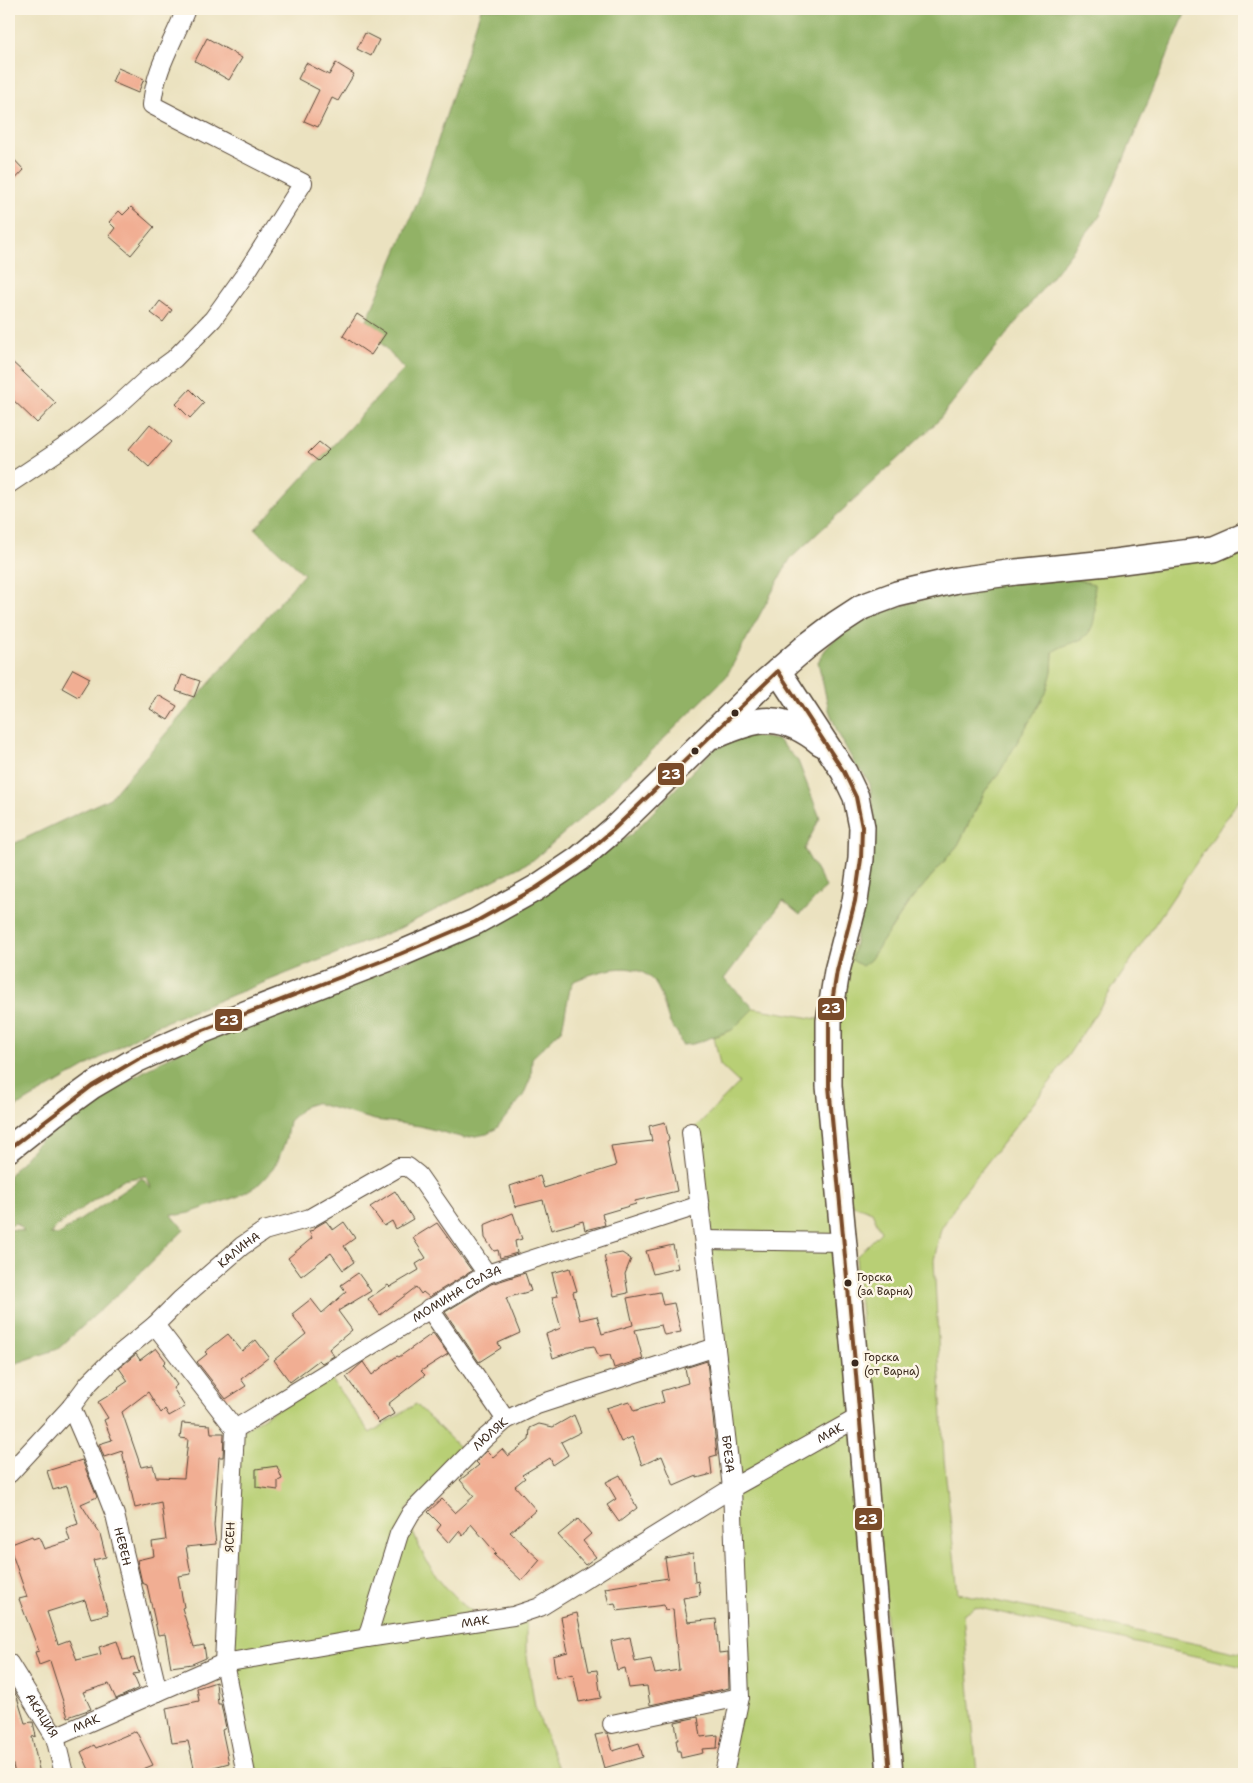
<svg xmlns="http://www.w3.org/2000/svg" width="1253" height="1783" viewBox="0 0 1253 1783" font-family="'Shantell Sans',sans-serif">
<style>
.green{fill:#b8cf74;stroke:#7a7c49}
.forest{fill:#92b266;stroke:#666e42;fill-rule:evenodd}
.building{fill:#f1ae93}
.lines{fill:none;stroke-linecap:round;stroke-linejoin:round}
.street-casing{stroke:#554636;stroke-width:20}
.secondary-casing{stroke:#554636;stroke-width:28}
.street{stroke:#fff;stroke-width:18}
.secondary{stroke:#fff;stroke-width:25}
.bus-1-casing{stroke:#fcf5e5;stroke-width:8}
.bus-1{stroke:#7a4b2a;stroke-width:4}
.bus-dot{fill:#3b2a1e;stroke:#fcf5e5;stroke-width:2}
.labels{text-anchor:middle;stroke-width:5;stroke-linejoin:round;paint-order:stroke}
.bus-label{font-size:11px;fill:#3b2a1e;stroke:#fcf5e5;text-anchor:start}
.street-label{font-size:12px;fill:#3b2a1e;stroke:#fcf5e5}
.line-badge{stroke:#fcf5e5;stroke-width:2}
.badge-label{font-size:14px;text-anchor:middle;font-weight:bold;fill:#fff}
</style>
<rect width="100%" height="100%" fill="#fcf5e5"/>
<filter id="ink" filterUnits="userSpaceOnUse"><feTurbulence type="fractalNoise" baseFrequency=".02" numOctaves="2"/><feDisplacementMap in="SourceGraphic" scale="10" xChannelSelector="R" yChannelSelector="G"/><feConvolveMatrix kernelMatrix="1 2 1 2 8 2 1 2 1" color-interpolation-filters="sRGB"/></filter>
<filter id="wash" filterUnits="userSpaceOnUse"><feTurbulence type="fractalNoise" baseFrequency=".0096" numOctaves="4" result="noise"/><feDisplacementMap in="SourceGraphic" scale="20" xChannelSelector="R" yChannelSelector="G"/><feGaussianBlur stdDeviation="1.12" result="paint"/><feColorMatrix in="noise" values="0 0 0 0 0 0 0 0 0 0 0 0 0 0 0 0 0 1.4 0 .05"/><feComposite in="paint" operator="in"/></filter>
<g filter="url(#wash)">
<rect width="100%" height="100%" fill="#ebe2c0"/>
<!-- green -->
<g class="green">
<path d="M1244,550V792L1151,930L1051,1081L964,1192L941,1229L934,1260L944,1459L958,1593L1244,1654V1667L975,1607L963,1614L977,1774H899L856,1257L881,1232L872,1212L848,1203L836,1009L848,948L890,931L907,905L958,845L985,791L998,775L1052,672L1053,652L1061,646L1081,639L1071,578L1236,554Z"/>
<path d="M754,1008L829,1021L890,1774H723L740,1686L732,1488L691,1132L739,1083L720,1065L714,1037L732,1030Z"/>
<path d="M329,1376L370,1433L416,1404L462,1450L406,1510C414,1542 429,1570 452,1594C462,1605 476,1614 488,1624L526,1619V1650L535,1707L560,1774H253L230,1655L239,1433Z"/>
</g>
<!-- forest -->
<g class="forest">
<path d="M481,9H1187L1100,216L937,422L790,559L726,677L601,801L533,860L400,928L155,1026L9,1111V846L110,798L304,574L255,529L404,369L365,325L418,201Z"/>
<path d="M1071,578L1094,584C1094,603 1100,627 1082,639C1072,644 1062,645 1053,652L1052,672L1046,693L998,775L985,791L958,845L907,905L870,960L862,966L852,960L875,821L870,784L864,774L856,766L838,733L829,710L818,662L825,650L833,641L852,626L885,611L933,596L989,582Z"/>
<path d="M747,735L778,740L798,761L820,818L804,849L826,887L800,915L783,901L724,979L754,1008L732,1030L693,1044L682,1045C680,1041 679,1037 678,1034C675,1029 671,1026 669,1021C665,1010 663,998 658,988C641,956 600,970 574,981L570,989L562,1029L532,1058L531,1077L523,1096L496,1129L487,1134L464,1138L420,1126L375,1120L315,1103L305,1106L289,1121L286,1139L278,1160L273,1169L259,1184L239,1196L189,1213L178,1215L171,1214L184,1230L132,1281L58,1349L11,1365L9,1369V1229L24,1231L16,1223L9,1225V1176L35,1146L66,1116L183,1049L475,933L631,835L713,750ZM146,1176L152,1189L142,1178L58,1235L50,1234L56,1227L122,1180Z"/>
</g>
<g id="blocks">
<!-- building -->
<g class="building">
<path d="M365,33L379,40L371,56L357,49Z"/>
<path d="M207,38L242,58L229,80L195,61Z"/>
<path d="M306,63L329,75L336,63L354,74L338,101L332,98L318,127L304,121L319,90L298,79Z"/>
<path d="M118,68L144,79L138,93L112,82Z"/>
<path d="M9,154L24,170L9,186Z"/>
<path d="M131,207L154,227L131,255L109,236L115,228L109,222L119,211L123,215Z"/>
<path d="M160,301L172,310L163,322L151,313Z"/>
<path d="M357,314L386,333L371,355L343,336Z"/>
<path d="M9,359L56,403L37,423L9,396Z"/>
<path d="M190,389L204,403L190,418L176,404Z"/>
<path d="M150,424L171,442L149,467L129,449Z"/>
<path d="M319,442L329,450L318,461L308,453Z"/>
<path d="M73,669L90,678L78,697L62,688Z"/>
<path d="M182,675L200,681L194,697L176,691Z"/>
<path d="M158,695L177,706L168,720L150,709Z"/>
<path d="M665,1122L669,1140L667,1141L677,1191L635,1201L636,1204L602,1214L605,1225L585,1230L583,1221L551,1230L543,1200L515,1207L510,1186L540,1176L544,1188L616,1166L611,1146L652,1141L649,1126Z"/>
<path d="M395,1191L413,1219L396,1229L392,1221L384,1226L370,1207Z"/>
<path d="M513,1213L522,1239L515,1241L517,1253L500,1258L498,1250L494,1251L485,1238L484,1225Z"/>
<path d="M326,1221L333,1230L344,1222L355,1238L344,1246L354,1262L343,1270L331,1253L301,1276L288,1258L312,1238L309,1231L314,1230V1228Z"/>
<path d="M437,1223L472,1271L429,1297L423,1292L421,1294L416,1287L380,1315L368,1299L388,1285L390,1287L419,1270L416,1264L426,1258L413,1238Z"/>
<path d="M673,1245L678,1268L653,1274L646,1251Z"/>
<path d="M622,1253L631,1259L625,1274L628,1293L614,1296L604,1256Z"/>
<path d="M570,1268L577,1291L573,1292L580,1320L597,1316L602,1334L633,1325L627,1298L660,1292L663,1305L674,1303L681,1332L664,1335L661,1325L635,1330L643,1359L614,1368L610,1355L599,1357L594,1346L581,1348L553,1358L546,1334L561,1328L552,1297L558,1296L552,1273Z"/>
<path d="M358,1273L371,1291L338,1311L352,1330L329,1349L334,1356L322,1363L319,1360L290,1382L274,1360L306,1334L292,1314L311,1299L322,1313L346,1292L341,1285Z"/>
<path d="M525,1273L531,1291L506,1298L520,1333L498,1343L501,1348L479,1362L445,1312L491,1284Z"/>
<path d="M433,1333L448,1354L421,1371L425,1375L388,1404L394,1414L379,1423L346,1377L363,1362L372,1375L397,1356L399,1357Z"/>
<path d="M228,1334L242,1351L256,1340L269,1357L241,1379L246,1386L226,1399L197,1362L207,1354L205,1352Z"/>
<path d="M156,1348L166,1361L163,1364L177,1385L173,1388L185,1407L169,1416L165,1409L161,1413L148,1392L122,1412L141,1467L153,1465L156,1477L184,1478L188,1439L180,1438L182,1423L210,1425L211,1433H224L223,1457H219L214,1526L216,1544L186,1547L191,1574L178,1576L184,1607L182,1608L194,1647L204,1645L206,1658L192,1664L171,1667L165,1634L158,1635L147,1585L142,1583L137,1560L154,1556L152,1542L166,1540L161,1502L135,1508L122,1451L104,1457L99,1444L112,1440L104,1420L108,1418L98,1402L119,1389L118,1388L128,1381L119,1368L136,1354L140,1360Z"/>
<path d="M707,1361L717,1455L710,1457L712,1474L697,1478V1476L674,1486L662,1456L642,1465L632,1437L621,1442L606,1408L629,1401L634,1411L664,1402L661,1391L688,1383L685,1368Z"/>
<path d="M574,1415L581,1432L561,1442L568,1455L553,1465L550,1458L522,1475L525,1478L515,1486L536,1510L510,1532L540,1560L522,1581L494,1555L496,1553L471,1524L463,1536L459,1531L449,1543L437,1530L441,1525L428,1512L442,1499L455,1513L474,1496L460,1480L479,1465L476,1462L487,1451L493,1457L502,1449L508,1456L529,1440L530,1428L539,1424L553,1427Z"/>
<path d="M82,1460L97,1497L81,1504L100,1534L106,1557L93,1560L108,1614L91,1618L85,1600L47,1612L58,1644L69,1640L77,1660L101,1654L99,1647L117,1641L123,1660L134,1658L139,1673L133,1674L139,1688L116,1699L109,1684L83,1692L91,1709L68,1717L50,1661L39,1665L35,1652L39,1651L19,1599L27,1597L9,1545L32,1536L33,1539L39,1537L44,1549L70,1541L66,1528L78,1524L67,1486L53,1490L47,1471Z"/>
<path d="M277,1466L282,1479L278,1481V1490L256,1487V1469Z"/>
<path d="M620,1475L637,1508L619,1522L607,1505L616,1499L606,1482Z"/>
<path d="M578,1519L591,1534L583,1541L596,1557L585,1565L558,1535Z"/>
<path d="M693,1553L695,1582L698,1581L700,1595L683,1598L688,1622L716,1619L719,1653L728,1652L729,1688L650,1705L647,1686L629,1688L625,1668L617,1670L611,1641L630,1637L635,1662L651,1659L655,1674L679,1670L673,1609L665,1610L664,1605L617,1611L615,1603L609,1604L605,1588L668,1578L665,1558Z"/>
<path d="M577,1613L589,1671L597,1670L601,1698L579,1702L573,1674L556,1678L553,1656L568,1652L561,1617Z"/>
<path d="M216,1682L218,1704H221L226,1728L222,1730L229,1763L195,1772L188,1741L172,1743L166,1708L199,1701L197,1688Z"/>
<path d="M9,1683L17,1697L25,1723L33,1722L36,1736L32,1737L40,1774H15L9,1748Z"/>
<path d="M698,1717L701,1737L718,1735L717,1748L702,1749L703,1753L681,1758L680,1751H678L676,1740H678L675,1722Z"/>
<path d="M136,1731L153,1765L131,1774H91L81,1752L94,1745L96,1748Z"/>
<path d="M606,1733L608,1734L613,1751L639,1743L643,1757L604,1768L595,1735Z"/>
</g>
</g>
</g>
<g filter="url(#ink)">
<use href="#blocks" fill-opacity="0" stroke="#554636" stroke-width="1"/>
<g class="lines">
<defs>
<g id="street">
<path d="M9,484L75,440L112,411L148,378L174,359L213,319L246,273L303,183L152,105C155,68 173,43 186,9"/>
<path id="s1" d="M691,1132L732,1488L740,1697L724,1774"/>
<path d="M704,1240L845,1242"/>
<path d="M429,1308L506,1420"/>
<path d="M155,1325L235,1429L224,1663L246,1774"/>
<path id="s2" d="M71,1407L90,1451L115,1515L158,1692"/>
<path id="s3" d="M235,1429L487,1274L700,1205"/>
<path id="s4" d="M9,1474L71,1407L89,1383L111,1361L155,1325L180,1300L242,1246L264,1231L310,1218L399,1167H408L418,1175L487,1274"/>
<path id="s5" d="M367,1638L399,1534L411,1513L484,1439L506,1420L537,1405L716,1347"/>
<path id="s6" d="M9,1663L55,1737L64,1774"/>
<path d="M612,1724L740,1697"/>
<path id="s7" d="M55,1737L224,1663L367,1638L513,1616L540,1607L732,1488L859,1417"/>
</g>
<g id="secondary">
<path d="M778,671L844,772L856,797L862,827L861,859L855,901L837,971L829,1021V1086L855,1363L890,1774"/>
<path d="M717,735C760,717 782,712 821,743"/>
<path d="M9,1149L52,1115L92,1086L138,1059L201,1031L400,954L475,922L536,888L579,859L613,830L764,683L807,646L836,624L862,607L897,594L957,580L1016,572L1107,563L1214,549L1244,536"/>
</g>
</defs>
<!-- street casing -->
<use href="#street" class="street-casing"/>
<!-- secondary casing -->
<use href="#secondary" class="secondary-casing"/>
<!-- street -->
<use href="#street" class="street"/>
<!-- secondary -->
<use href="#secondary" class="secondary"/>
<defs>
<path id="bus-1" d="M9,1149L92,1086L138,1059L201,1031L400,954L475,922L536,888L579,859L613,830L778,671L844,772L856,797L862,827L861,859L855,901L837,971L829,1021V1086L855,1363L890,1774"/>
</defs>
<!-- bus-1 casing -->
<use href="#bus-1" class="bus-1-casing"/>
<!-- bus-1 -->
<use href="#bus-1" class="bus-1"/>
</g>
</g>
<!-- markers -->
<g class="bus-dot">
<circle cx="735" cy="713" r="4.5"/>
<circle cx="695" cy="751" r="4.5"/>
<circle cx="848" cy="1283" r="4.5"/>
<circle cx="855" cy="1363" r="4.5"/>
</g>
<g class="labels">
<!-- bus labels -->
<g class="bus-label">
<text x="857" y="1281">Горска<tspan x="857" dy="14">(за Варна)</tspan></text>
<text x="864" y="1361">Горска<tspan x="864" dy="14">(от Варна)</tspan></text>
</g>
<!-- street labels -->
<g class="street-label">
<text dy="4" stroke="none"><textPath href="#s4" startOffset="322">КАЛИНА</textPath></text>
<text dy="4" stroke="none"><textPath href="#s3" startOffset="260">МОМИНА СЪЛЗА</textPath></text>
<text dy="4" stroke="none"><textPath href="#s7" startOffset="844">МАК</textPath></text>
<text dy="4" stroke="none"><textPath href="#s5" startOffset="245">ЛЮЛЯК</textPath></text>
<text dy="4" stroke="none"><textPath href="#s1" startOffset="324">БРЕЗА</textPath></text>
<text transform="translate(230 1537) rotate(-87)" y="4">ЯСЕН</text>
<text dy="4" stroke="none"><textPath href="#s2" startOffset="149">НЕВЕН</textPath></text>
<text dy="4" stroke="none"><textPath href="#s7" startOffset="439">МАК</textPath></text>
<text dy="4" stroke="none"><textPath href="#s6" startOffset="62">АКАЦИЯ</textPath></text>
<text dy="4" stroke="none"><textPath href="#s7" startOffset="34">МАК</textPath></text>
</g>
</g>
<g class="line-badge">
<rect x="657" y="762" width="28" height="24" rx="5" fill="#7a4b2a"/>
<rect x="817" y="997" width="28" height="24" rx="5" fill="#7a4b2a"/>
<rect x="214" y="1008" width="29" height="24" rx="5" fill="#7a4b2a"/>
<rect x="854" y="1507" width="29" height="24" rx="5" fill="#7a4b2a"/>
</g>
<g class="badge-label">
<text x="671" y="779">23</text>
<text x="831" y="1013">23</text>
<text x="229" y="1025">23</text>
<text x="868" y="1524">23</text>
</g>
<!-- margin -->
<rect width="1253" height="1783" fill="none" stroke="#fcf5e5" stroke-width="30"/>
</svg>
